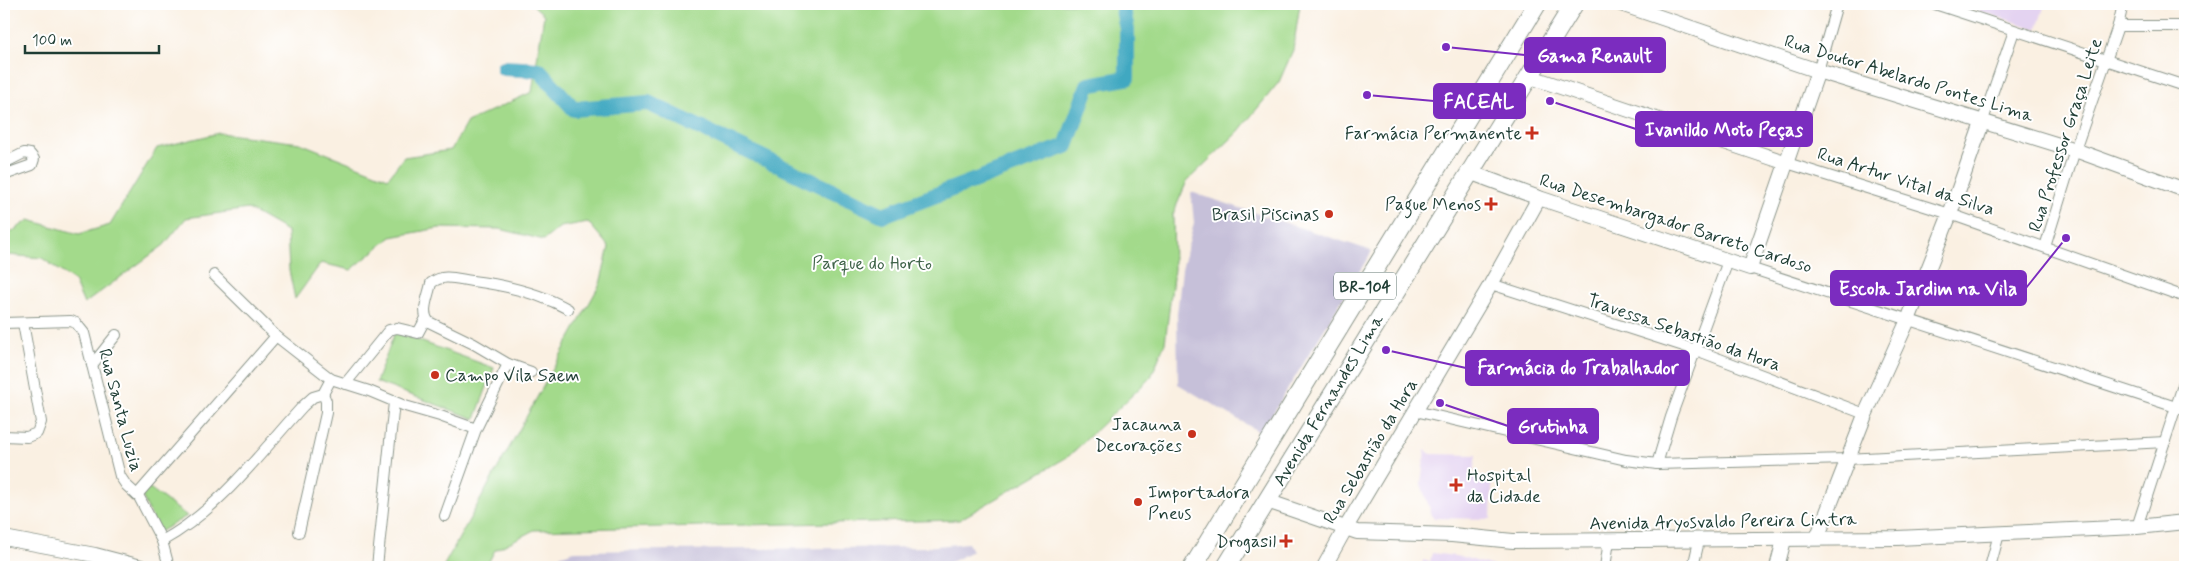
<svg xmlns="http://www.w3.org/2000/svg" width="2189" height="571" viewBox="0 0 2189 571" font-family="Mynerve,sans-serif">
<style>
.built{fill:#e4d3f1}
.industrial{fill:#c6c0d9}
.green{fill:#a3da8b;stroke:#618c60}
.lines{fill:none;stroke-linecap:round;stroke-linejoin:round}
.river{stroke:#41a8c1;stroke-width:16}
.street-casing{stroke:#8c968b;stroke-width:12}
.secondary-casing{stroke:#8c968b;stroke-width:16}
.highway-casing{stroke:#8c968b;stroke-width:20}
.street{stroke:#fff;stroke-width:10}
.secondary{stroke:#fff;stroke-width:14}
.highway{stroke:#fff;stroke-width:18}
.poi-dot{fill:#c8321e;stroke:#fff;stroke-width:2}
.labels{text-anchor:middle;stroke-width:4;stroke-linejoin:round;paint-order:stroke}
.shield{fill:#fff;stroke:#627771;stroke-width:1}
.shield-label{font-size:16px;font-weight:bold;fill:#1f3d34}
.street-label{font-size:18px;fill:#1f3d34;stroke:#fff}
.poi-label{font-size:18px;fill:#1f3d34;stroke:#fff;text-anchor:end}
.park-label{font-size:18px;fill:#40644a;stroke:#fff}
.leader{fill:none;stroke:#7b2cbf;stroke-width:2}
.callout-dot{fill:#7b2cbf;stroke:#fff;stroke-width:2}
.callout{fill:#7b2cbf;stroke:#7b2cbf;stroke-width:2}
.callout-label{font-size:19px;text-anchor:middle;font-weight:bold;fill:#fff}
</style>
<rect width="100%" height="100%" fill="#fff"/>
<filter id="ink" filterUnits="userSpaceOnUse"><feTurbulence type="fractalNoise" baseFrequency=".02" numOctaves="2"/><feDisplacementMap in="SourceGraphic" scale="10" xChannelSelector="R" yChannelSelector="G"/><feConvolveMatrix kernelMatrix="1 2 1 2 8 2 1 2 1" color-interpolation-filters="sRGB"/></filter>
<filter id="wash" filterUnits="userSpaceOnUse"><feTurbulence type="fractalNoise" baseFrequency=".0096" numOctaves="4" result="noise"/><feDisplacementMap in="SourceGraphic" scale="20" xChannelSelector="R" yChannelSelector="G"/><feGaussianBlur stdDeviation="1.12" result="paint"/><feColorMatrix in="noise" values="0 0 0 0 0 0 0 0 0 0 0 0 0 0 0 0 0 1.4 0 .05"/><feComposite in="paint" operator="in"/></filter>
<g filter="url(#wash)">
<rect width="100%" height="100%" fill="#faf0e2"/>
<!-- built -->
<g class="built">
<path d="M1957,4H2045L2037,29Z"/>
<path d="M1425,450L1431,454L1476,455L1473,474L1492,485L1491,519L1433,518L1421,484Z"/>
<path d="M1432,553L1462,557L1493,566L1492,567H1422L1423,560L1430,562Z"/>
</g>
<!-- industrial -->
<g class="industrial">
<path d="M1191,192L1372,251L1261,433L1178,384L1177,314L1182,269L1194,223Z"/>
<path d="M968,543L972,551L941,567H526L574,551L926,547Z"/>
</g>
<!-- green -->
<g class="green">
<path d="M532,4H1300L1293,50L1279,82L1238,132L1187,181L1173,214L1174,269L1165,343L1151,377L1069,456L959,520L534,530L495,550L486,567H443L600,284L609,247L588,222L560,227L544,240L500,229L439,228L391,237L351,270L321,263L295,299L289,270L287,231L248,209L186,218L164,245L84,304L74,281L42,258L8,255L4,237L29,220L79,234L110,225L157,148L219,133L300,143L388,178L404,157L451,150L467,122L532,92L544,15Z"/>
<path d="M395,332L494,368L475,419L376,382Z"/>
<path d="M147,486L187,516L159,532L140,492Z"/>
</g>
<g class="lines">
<!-- river -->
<path class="river" d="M504,68L539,70L574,109L648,103L883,215L1066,146L1088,85L1127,78V30L1122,4"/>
</g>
</g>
<g filter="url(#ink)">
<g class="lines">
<defs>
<g id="street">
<path d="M1935,4L2185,86"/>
<path d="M2118,26H2185"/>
<path d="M1818,71L1837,4"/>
<path d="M1983,120L2014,31"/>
<path d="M4,163L24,153L30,154L34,159L32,165L4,175"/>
<path d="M1787,163L1950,214L2185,297"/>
<path d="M2045,247L2075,150L2118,26L2123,4"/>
<path d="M1750,268L2185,410"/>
<path d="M214,275L276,336L331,379L369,391L405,406L440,416L476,429"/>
<path d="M1491,284L1696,350L1865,414"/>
<path d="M4,323L71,321L76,323L84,333L120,476L126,485L139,497L162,541L169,567"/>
<path d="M92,365L116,335"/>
<path d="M531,372L508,364L474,344L429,322C420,312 429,295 431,283C444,273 457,279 472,281C505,285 538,292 568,309"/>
<path d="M345,384L389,330L397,328L418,333L426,318"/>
<path d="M1415,411L1626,460L1657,464L1847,459L2165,442"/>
<path d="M4,436L27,437L37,433L41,422L23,323"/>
<path d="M1657,464L1671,417L1728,261"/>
<path d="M137,495L276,336"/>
<path d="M445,516L476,429L508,364"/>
<path d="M2137,527L2185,379"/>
<path d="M299,532L326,413V401L323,394"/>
<path d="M162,541C219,510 260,453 303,406L313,397L323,394L331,379"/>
<path d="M377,567L394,402"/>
<path d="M1605,567L1609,541"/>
<path d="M1693,567L1699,541"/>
<path d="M1990,567L1999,534"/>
</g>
<g id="secondary">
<path d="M1621,4L1818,71L2075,150L2185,190"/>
<path d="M1528,76L1787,163"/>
<path d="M1469,172L1539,198L1750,268L1818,71"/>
<path d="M1267,501L1357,532L1452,535L1513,541L1897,538L2137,527L2185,522"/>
<path d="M4,538L95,555L141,567"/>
<path d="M1817,538L1865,415L1908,320L1950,214L1983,120"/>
<path d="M1324,567L1345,529L1491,284L1539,198"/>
<path d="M1777,567L1784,540"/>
</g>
<g id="highway">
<path d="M1193,567L1537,4"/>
<path d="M1226,567L1574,4"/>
</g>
</defs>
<!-- street casing -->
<use href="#street" class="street-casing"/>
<!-- secondary casing -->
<use href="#secondary" class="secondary-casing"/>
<!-- highway casing -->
<use href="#highway" class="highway-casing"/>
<!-- street -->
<use href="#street" class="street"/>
<!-- secondary -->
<use href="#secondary" class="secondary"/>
<!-- highway -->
<use href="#highway" class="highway"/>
</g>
</g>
<!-- markers -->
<g class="poi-dot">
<path d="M1529.5 125.5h5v5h5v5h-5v5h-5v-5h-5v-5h5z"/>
<path d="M1488.5 196.5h5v5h5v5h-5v5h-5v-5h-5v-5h5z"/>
<circle cx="1329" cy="214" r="5"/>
<circle cx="435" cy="375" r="5"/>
<circle cx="1192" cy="434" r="5"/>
<path d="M1453.5 477.5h5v5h5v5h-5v5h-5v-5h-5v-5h5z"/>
<circle cx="1138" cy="502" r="5"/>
<path d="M1283.5 533.5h5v5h5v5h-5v5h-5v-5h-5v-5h5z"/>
</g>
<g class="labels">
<!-- shield labels -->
<rect class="shield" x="1334" y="272.5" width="62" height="27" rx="4"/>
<g class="shield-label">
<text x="1365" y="292">BR-104</text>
</g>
<!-- street labels -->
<g class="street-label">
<text transform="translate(1909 78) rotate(17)" y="6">Rua Doutor Abelardo Pontes Lima</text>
<text transform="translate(2065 135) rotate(-72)" y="6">Rua Professor Graça Leite</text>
<text transform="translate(1906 181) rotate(18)" y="6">Rua Artur Vital da Silva</text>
<text transform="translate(1676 223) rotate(18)" y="6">Rua Desembargador Barreto Cardoso</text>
<text transform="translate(1684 332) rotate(19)" y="6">Travessa Sebastião da Hora</text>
<text transform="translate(1328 400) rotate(-59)" y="6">Avenida Fernandes Lima</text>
<text transform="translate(121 410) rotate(75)" y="6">Rua Santa Luzia</text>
<text transform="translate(1370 451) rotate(-59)" y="6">Rua Sebastião da Hora</text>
<text transform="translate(1723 521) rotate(-1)" y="6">Avenida Aryosvaldo Pereira Cintra</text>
</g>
<!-- poi labels -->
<g class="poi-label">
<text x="1522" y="139">Farmácia Permanente</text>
<text x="1481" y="210">Pague Menos</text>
<text x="1319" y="220">Brasil Piscinas</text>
<text x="445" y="381" text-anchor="start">Campo Vila Saem</text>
<text x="1182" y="430">Jacauna<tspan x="1182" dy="21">Decorações</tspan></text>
<text x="1467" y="481" text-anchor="start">Hospital<tspan x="1467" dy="21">da Cidade</tspan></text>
<text x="1148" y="498" text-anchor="start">Importadora<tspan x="1148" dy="21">Pneus</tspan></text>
<text x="1276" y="547">Drogasil</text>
</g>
<!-- park labels -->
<g class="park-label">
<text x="872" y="269">Parque do Horto</text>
</g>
</g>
<!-- callouts -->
<path class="leader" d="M1446 47L1525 55M1367 95L1434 101M1550 101L1636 129M2066 238L2026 288M1386 350L1466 368M1440 403L1508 426"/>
<g class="callout-dot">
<circle cx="1446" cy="47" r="5"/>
<circle cx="1367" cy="95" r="5"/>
<circle cx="1550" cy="101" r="5"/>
<circle cx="2066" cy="238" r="5"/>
<circle cx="1386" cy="350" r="5"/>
<circle cx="1440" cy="403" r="5"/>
</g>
<g class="callout">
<rect x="1525" y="38" width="140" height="34" rx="5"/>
<rect x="1434" y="84" width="91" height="34" rx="5"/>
<rect x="1636" y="112" width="176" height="34" rx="5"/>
<rect x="1831" y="271" width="195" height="34" rx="5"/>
<rect x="1466" y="351" width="223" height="34" rx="5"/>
<rect x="1508" y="409" width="90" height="34" rx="5"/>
</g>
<g class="callout-label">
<text x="1595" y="62">Gama Renault</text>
<text x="1479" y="108">FACEAL</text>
<text x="1724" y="136">Ivanildo Moto Peças</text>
<text x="1928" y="295">Escola Jardim na Vila</text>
<text x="1578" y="374">Farmácia do Trabalhador</text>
<text x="1553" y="433">Grutinha</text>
</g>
<!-- margin -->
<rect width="2189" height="571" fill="none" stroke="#fff" stroke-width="20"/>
<!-- scale -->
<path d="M25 45v8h134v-8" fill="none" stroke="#1f3d34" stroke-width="2.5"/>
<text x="32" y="45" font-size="15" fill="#1f3d34" stroke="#ffffff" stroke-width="4" paint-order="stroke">100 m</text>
</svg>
